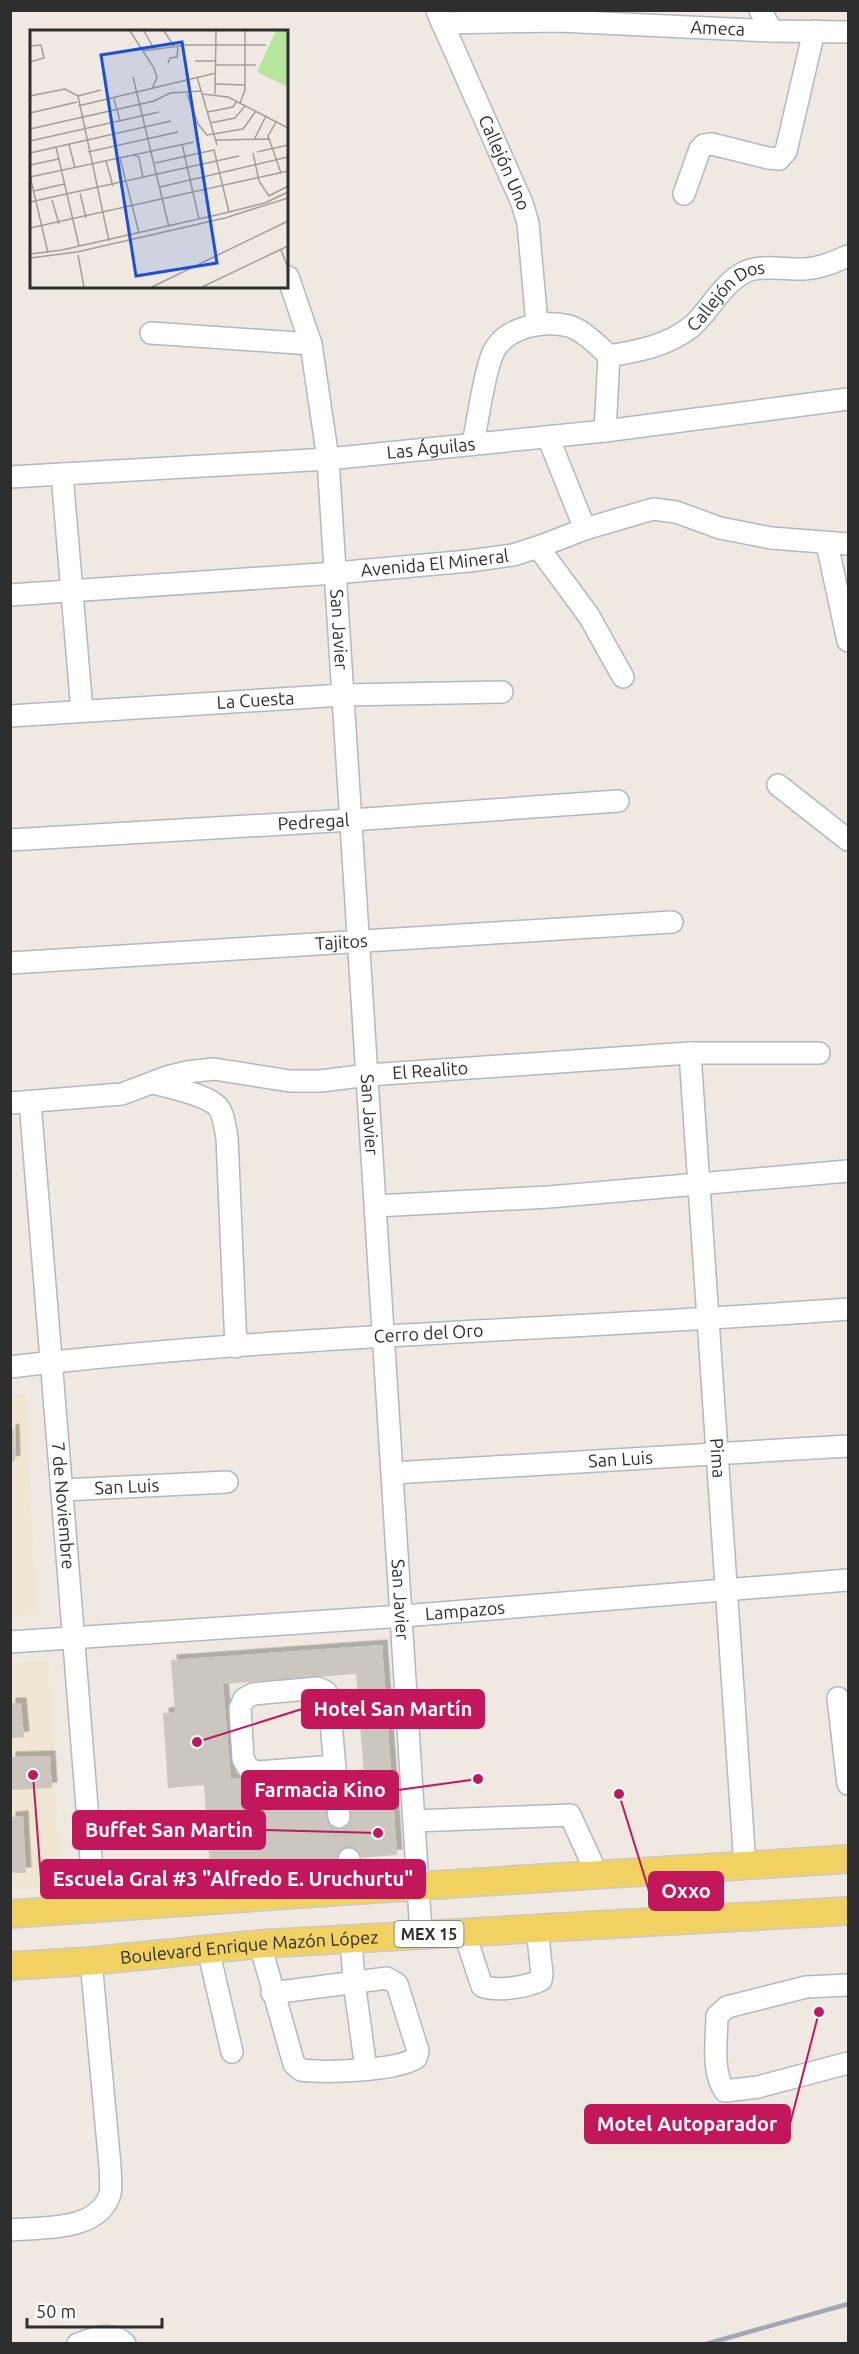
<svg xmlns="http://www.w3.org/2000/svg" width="859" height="2354" viewBox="0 0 859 2354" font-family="Ubuntu,sans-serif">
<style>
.education{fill:#f0e6d1}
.building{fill:#cbc7bf;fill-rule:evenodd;filter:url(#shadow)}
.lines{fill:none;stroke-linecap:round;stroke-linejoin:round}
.minor-tunnel{stroke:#c8c4bd;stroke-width:21;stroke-dasharray:21 10;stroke-linecap:butt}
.minor-casing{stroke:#b4b7c1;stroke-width:24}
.major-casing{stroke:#c9c9c9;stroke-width:30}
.minor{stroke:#fff;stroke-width:21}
.major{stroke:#f2d163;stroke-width:27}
.rail{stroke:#a3a6b8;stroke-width:4.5}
.labels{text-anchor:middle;stroke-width:4.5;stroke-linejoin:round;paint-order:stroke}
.shield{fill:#fff;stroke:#6d6d6d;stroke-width:1.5}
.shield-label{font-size:16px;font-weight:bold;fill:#2e2e2e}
.street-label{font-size:18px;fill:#2e2e2e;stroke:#fff}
.inset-road{fill:none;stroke:#a29e99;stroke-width:1.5}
.view{fill:#1d4ed8;fill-opacity:0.15;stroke:#1d4ed8;stroke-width:3}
.inset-edge{fill:none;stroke:#2e2e2e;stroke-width:3}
.leader{fill:none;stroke:#c2185b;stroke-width:2}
.callout-dot{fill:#c2185b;stroke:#fff;stroke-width:2}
.callout{fill:#c2185b;stroke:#c2185b;stroke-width:2}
.callout-label{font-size:20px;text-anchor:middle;font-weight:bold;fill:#fff}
</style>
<defs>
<filter id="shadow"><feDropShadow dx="5.5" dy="-5.5" stdDeviation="0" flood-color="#0004"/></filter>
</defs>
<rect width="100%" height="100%" fill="#efe9e1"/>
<!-- education -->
<g class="education">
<path d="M26,1395L36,1615L11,1617V1396Z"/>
<path d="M48,1661L61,1887L11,1890V1663Z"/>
</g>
<!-- building -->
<g class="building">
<path d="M14,1429L15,1461L10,1462V1430Z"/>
<path d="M382,1645L397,1855L210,1869L204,1785L168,1788L163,1713L175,1712L171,1660ZM356,1674L364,1775L348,1776L351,1816L327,1818L323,1772L231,1779L223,1684Z"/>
<path d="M10,1703H21L24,1737L10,1738Z"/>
<path d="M50,1756L52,1788L10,1790V1757Z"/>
<path d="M23,1816L26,1873H10V1817Z"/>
</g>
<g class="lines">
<!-- minor-tunnel -->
<path class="minor-tunnel" d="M339,1817L349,1859"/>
<defs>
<g id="minor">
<path d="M760,10L772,31"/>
<path id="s1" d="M437,11L522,203L528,223L537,324"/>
<path id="s2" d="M442,23L559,21L772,31L848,32"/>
<path d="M684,194L700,149L704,145L712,144L768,158L779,159L786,151L814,31"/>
<path id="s3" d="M288,277L311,344L328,459L421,1934"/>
<path d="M151,333L311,344"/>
<path id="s4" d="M609,356C638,351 667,346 691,327C710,311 721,284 745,272C760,264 788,270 805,269C820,268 834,262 848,256"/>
<path d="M548,437L585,529"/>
<path d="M473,443C479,415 482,385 491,358C501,327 542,320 569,326C581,329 600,347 609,356L605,431"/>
<path d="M62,474L82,711"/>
<path id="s5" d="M10,477L328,459L605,431L848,399"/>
<path d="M827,544L848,641"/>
<path d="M538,547L589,616L623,677"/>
<path id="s6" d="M10,595L335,573L469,561L513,555L538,547L585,529L653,509L676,512L720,528L771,538L848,544"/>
<path id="s7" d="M10,716L343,695L502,692"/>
<path d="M778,785L848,840"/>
<path id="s8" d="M10,840L351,820L618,801"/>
<path id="s9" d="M10,963L672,922"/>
<path id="s10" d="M690,1053L745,1866"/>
<path d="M154,1083C170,1088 205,1094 217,1106C224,1113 225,1128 227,1138L236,1347"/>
<path id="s11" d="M30,1102C51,1371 75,1639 95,1908"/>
<path id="s12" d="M10,1103L122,1094L167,1077L187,1072L214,1069L290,1081H321L368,1075L690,1053H819"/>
<path d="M376,1206L549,1197L848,1171"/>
<path id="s13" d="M10,1367C289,1334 570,1330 848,1309"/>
<path id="s14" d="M393,1473L848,1446"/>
<path id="s15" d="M63,1490L227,1482"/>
<path id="s16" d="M10,1642L403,1616L848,1580"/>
<path d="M838,1698L848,1784"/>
<path d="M335,1766L258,1772L249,1769L243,1759L240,1708L244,1699L253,1694L318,1688L326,1692L329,1698L339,1817"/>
<path d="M415,1821L570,1815L597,1874"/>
<path d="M349,1859L353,1890"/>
<path d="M464,1932L482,1986C497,1992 527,1987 541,1980L542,1974L537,1928"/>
<path d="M351,1939L354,1982L366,2069"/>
<path d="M260,1944L294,2064L301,2070C326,2073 396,2071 416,2058L418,2051L397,1984L387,1978L272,1993"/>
<path d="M208,1949L232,2052"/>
<path d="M848,1985L806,1987L727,2007L717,2016C717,2039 711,2072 725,2091L758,2087L848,2063"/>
<path d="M10,2230C42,2227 98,2232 110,2194C112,2186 110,2175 110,2166L91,1961"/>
<path d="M78,2344C93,2339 112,2330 125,2344"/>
</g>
<g id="major">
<path d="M10,1914L419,1886L848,1859"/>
<path id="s17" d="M10,1966L91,1961L260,1944L848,1911"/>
</g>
</defs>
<!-- minor casing -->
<use href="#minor" class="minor-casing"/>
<!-- major casing -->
<use href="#major" class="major-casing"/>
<!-- minor -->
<use href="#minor" class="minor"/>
<!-- major -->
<use href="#major" class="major"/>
<!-- rail -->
<path class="rail" d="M706,2344L848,2304"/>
</g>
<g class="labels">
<!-- shield labels -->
<rect class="shield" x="394.5" y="1921" width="69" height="26" rx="4.5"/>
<g class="shield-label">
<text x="429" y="1940">MEX 15</text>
</g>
<!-- street labels -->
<g class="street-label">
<text dy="6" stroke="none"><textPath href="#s2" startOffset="276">Ameca</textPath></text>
<text dy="6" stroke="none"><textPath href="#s1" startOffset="166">Callejón Uno</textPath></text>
<text dy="6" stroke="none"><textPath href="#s4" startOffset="136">Callejón Dos</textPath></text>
<text dy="6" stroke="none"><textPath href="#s5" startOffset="422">Las Águilas</textPath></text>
<text dy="6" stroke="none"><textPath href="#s6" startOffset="426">Avenida El Mineral</textPath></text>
<text dy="6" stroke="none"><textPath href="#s3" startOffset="358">San Javier</textPath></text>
<text dy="6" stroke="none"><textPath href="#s7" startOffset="246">La Cuesta</textPath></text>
<text dy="6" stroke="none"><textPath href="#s8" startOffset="304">Pedregal</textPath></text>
<text dy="6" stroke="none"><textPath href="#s9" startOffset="332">Tajitos</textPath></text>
<text dy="6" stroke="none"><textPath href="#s12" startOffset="426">El Realito</textPath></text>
<text dy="6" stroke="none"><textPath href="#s3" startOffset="844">San Javier</textPath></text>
<text dy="6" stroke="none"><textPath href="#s13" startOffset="420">Cerro del Oro</textPath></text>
<text dy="6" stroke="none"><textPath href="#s10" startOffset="406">Pima</textPath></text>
<text dy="6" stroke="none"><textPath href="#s14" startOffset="228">San Luis</textPath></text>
<text dy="6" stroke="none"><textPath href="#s15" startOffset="64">San Luis</textPath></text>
<text dy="6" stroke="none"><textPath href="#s11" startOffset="405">7 de Noviembre</textPath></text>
<text dy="6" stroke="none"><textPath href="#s3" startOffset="1330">San Javier</textPath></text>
<text dy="6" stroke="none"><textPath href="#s16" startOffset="456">Lampazos</textPath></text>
<text dy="6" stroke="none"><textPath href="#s17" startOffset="240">Boulevard Enrique Mazón López</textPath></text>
</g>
</g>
<!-- overview -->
<g transform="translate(30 30)">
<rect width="258" height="258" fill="#efe9e1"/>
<path d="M246,1H258V57L227,42Z" fill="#b6e59e"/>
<path class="inset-road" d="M100,1L124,38L127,47L122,59M114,1L124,19M134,1L144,16M0,16L11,15L14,28L0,32M113,21L156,15H236M165,31H186M138,33L140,28L147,27L148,16M186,35H226M103,47L139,197M167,47L187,115M186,54L215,55M157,64L168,94L177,105L213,99L226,81M172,64L198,67L258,98M185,64L186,1M0,66L35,59L48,66M48,66L79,211M48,66L71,60M84,69L90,91M210,73L215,60V1M48,76L186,43M178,82L203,77L207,71M0,83L47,72M246,92L238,106L251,143M180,93L205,88L215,76M0,99L124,71L140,63L171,61M186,110L240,109M224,110L236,86M0,111L129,82M39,114L45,138M152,114L169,189M26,117L49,216M58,122L148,102M227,122L258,115M0,123L141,91M223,123L229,151L239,166L258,156M103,125L109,127L113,148M90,128L109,203M76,131L83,156M125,133L184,120L199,182M0,135L29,129M0,146L18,223M0,147L164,112M130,157L258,127M4,161L34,154M50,163L56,188M22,170L29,194M0,172L209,126M0,198L258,141M251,220L258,238M0,224L32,220L195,183L235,173L258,162M48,225L54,257M0,228L47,222L195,188L258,168M122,257L258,191M172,257L258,216"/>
<path class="view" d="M152,12L187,233L106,246L71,25Z"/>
<rect width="258" height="258" class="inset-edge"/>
</g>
<!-- callouts -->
<path class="leader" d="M197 1742L302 1709M478 1779L398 1790M378 1833L265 1830M33 1775L41 1879M619 1794L649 1891M819 2012L790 2124"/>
<g class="callout-dot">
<circle cx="197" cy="1742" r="6"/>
<circle cx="478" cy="1779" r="6"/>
<circle cx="378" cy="1833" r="6"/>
<circle cx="33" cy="1775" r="6"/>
<circle cx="619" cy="1794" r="6"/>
<circle cx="819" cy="2012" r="6"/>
</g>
<g class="callout">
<rect x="302" y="1690" width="182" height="38" rx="6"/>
<rect x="242" y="1771" width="156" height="38" rx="6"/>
<rect x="73" y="1811" width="192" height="38" rx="6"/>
<rect x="41" y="1860" width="384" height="38" rx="6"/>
<rect x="649" y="1872" width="74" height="38" rx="6"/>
<rect x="585" y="2105" width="205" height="38" rx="6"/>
</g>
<g class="callout-label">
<text x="393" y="1716">Hotel San Martín</text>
<text x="320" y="1797">Farmacia Kino</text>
<text x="169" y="1837">Buffet San Martin</text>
<text x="233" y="1886">Escuela Gral #3 "Alfredo E. Uruchurtu"</text>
<text x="686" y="1898">Oxxo</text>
<text x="687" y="2131">Motel Autoparador</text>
</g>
<!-- border -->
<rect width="859" height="2354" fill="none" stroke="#2e2e2e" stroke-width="24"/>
<!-- scale -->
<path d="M27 2318v9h135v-9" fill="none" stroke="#2e2e2e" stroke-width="3"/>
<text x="36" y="2318" font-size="18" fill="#2e2e2e" stroke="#ffffff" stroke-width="4.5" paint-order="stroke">50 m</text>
</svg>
